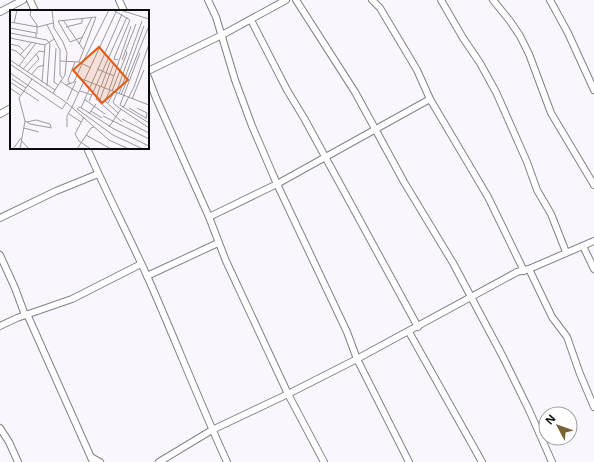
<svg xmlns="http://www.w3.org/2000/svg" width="594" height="462" viewBox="0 0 594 462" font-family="'Open Sans',sans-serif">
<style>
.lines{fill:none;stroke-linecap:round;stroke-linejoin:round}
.street-casing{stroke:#83818a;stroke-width:8}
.street{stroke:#fff;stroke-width:6}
.inset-road{fill:none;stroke:#9a999d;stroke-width:1}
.view{fill:#e8590c;fill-opacity:0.15;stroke:#e8590c;stroke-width:2}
.inset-edge{fill:none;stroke:#0c0b0e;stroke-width:2}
</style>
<rect width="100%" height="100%" fill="#f9f7fd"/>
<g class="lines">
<defs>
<g id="street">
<path d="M30,0L35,11"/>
<path d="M119,0L124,11"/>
<path d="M208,0L216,17L235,80L252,126L277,184L347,332L357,359L409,462"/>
<path d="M296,0L355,92L404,182L453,263L503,357L529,410L552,462"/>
<path d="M372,0L380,8L417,70L430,99L488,197L524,271"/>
<path d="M441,0L463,38L480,63L496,92L527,162L537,190L551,214L566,252"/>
<path d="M493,0L510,21L520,36L529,54L551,113L594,185"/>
<path d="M550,0L568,33L594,90"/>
<path d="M0,12L23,0"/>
<path d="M251,20L287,90L304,118L418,327"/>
<path d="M148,71L222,35L286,0"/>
<path d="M148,77L156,98L209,217L226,261L288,394L324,462"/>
<path d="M0,114L11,108"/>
<path d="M87,148C106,192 128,234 148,278C175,339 199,401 227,462"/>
<path d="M209,217L277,184L430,99"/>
<path d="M0,218L56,191L98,174"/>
<path d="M583,246L594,269"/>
<path d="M0,255L15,288L25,315"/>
<path d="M529,269L552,317L567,337L580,374L594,407"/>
<path d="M147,276L218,243"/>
<path d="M27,314L93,462"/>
<path d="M0,326L17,318L72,299L141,264"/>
<path d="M409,332L482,462"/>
<path d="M0,428L9,442L18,462"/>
<path d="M91,457L100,462"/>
<path d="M159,462L212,430L288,394L355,360L517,272L529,269L594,241"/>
</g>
</defs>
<!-- street casing -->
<use href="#street" class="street-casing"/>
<!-- street -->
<use href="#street" class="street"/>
</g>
<!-- overview -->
<g transform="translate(10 10)">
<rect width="139" height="139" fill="#f9f7fd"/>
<path class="inset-road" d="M21,0L20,5L27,15V24M42,0L44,18L53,32L57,43L55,65L43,83M103,0L120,10L105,46L104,49L108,50M110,0L139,9M53,10L73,39M0,12L28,17L43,13M4,13L7,0M37,15L50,40V65L52,68M56,17L72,13V8M0,18L26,23V28M0,23L37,30L40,34L37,76M0,28L35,35L44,29M0,34L9,36L14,41M69,34L82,7M46,38L44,72L48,75M0,39L6,41L14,48M130,43L110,95L139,113M10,45L22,32M0,50L45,80M112,50L126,14M50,51L69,52L81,58M69,52L86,7L48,11L60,32L73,27M0,54L57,93L99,130L119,139M72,54L99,0M9,56L26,33M13,59L29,41L35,42M87,59L104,66M17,62L29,49L26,44M0,63L52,99L56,93M67,64L69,68L139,95M21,65L28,57L34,55M2,69L16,78M50,71L56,75L64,72L72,54M0,72L29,91M32,72L35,35M60,74L58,70L65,52M56,75L69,83M90,76L86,89L112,112M91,77L100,52M0,78L10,85M99,80L121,16M100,80L95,91L108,103M70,81L82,85M102,81L117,43L115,40M106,83L132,11M107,83L103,92L105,95L139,118M109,84L134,16M111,85L138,18M74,89L95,104M122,89L134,60M57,91L66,71M79,91L117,7M89,92L104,53M98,93L104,82M62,97L106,2M71,98L112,4M113,98L124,77L139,34M119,98L136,108M127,98L137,103L136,109M67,99L70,97L104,119L139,136M67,99L103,125L133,139M81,101L92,108M59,104L71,112M79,104L86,94M93,106L139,129M74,107L65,124L69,131L81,139M112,109L139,123M15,111L20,114L42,118M17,112L26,110L40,114L41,117M57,117V106L62,97M99,117L111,99M14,118L29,122M76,125L101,139M11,130L19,139M3,139L11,128M10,139L15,111L9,88L22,69M67,139L81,118L84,117"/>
<path class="view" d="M89,37L118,70L92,93L63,60Z"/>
<rect width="139" height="139" class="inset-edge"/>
</g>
<!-- north arrow -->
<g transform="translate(558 426) rotate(311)"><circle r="19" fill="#ffffff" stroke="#9e9d9f"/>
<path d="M0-3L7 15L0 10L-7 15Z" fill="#796333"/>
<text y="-6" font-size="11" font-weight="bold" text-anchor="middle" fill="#0c0b0e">N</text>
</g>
</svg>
